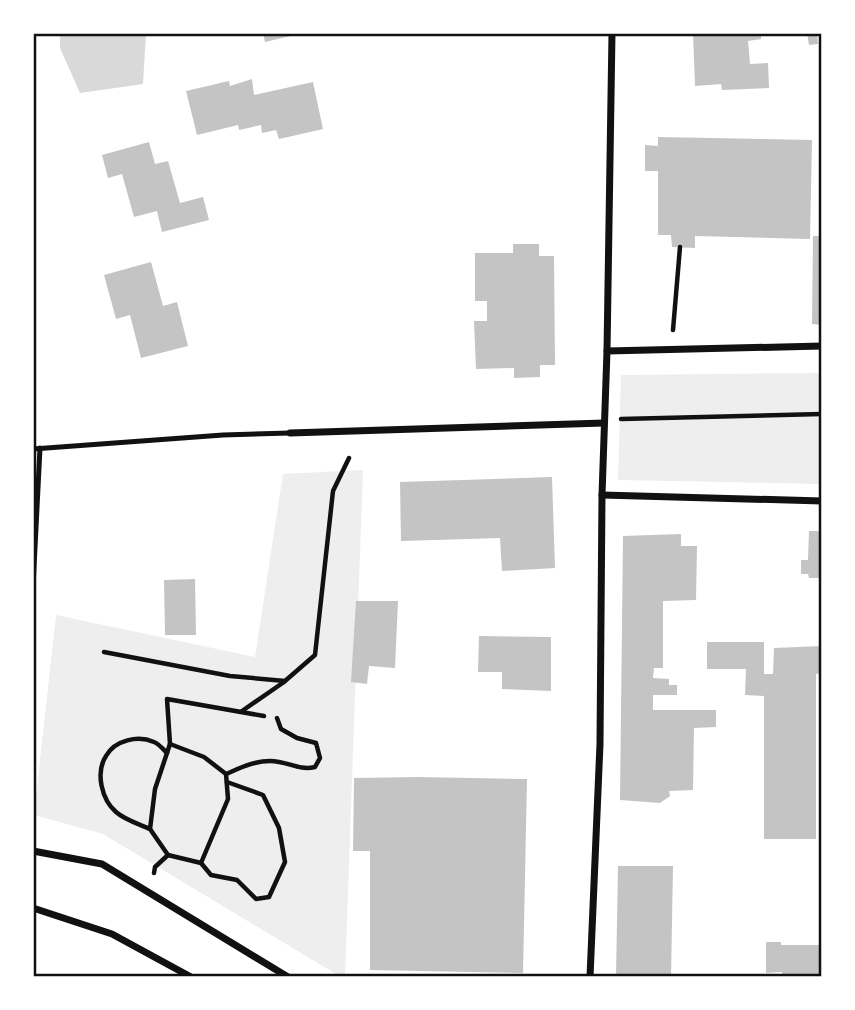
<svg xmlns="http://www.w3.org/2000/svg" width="855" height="1010" viewBox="0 0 855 1010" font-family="'Titillium Web',sans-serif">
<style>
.green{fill:#eee}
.water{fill:#d9d9d9}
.building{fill:#c4c4c4}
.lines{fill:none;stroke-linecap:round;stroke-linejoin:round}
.path{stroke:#111;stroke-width:4.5}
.service{stroke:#111;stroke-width:5}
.minor{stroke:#111;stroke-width:7}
.neatline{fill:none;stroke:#111;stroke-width:2.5}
</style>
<rect width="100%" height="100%" fill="#fff"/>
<!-- green -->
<g class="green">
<path d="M822,373V484L618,480L621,375Z"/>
<path d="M363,470L345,977H341L103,834L34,815L56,615L255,657L283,474Z"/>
</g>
<!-- water -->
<path class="water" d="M60,33H146L143,84L80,93L60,48Z"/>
<!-- building -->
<g class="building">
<path d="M263,33H299V34L265,42Z"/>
<path d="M693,33H761V39L748,41L750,64L768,63L769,88L722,90L721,84L695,86Z"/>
<path d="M807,33H817L818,44L809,45Z"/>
<path d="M252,79L254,95L313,82L323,129L279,139L276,130L262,133L261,125L239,130L238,125L197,135L186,91L229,81L230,86Z"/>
<path d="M658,137L812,140L810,239L695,236V248L672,247L671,235H658V171H645V145L658,146Z"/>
<path d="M149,142L155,164L168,161L180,203L203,197L209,220L162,232L157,211L134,217L122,174L108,178L102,155Z"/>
<path d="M813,236H822V325L812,324Z"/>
<path d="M513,244H539V256H554L555,365H540V377L514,378V368L476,369L474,321H487V301H475V253H513Z"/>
<path d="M151,262L163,306L177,302L188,346L141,358L130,315L116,319L104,275Z"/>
<path d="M552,477L555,568L502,571L500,538L401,541L400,482Z"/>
<path d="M809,531H822V578H809L808,574H801V560H808Z"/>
<path d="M681,534V546H697L696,600L663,601V668H654L653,678L669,679V685H677V695H653V710H716V727L694,728L693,790L669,791L670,796L660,803L620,800L623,536Z"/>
<path d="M195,579L196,635H165L164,580Z"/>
<path d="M356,601H398L395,668L369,666L367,684L351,682Z"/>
<path d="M479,636L551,637V691L502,689V672H478Z"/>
<path d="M707,642H764V674H773L774,648L822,646V673L816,674V839H764V696L745,695L746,669H707Z"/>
<path d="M418,777L527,779L523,973L370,970V851H353L354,778Z"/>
<path d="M618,866H673L671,977H616Z"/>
<path d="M766,942H781V945H822V977H782V972L766,973Z"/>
</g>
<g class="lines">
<!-- path -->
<g class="path">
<path d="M673,330L680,247"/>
<path d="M621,419L822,414"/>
<path d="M104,652L230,676L285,681L315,655L333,491L349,458"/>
<path d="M242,711L284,682"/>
<path d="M226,774C240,768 254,761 270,761C288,761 298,771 315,767L320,758L316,743L297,738L281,729L277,718"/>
<path d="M150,829C139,824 125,820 116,812C102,800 95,773 106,756C115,740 138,735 154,742C159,744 164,750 167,753"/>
<path d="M168,855L150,829L155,789L170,744L167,699L264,716"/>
<path d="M201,863L211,875L237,880L256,899L269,897L285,862L279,828L263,795L227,782"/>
<path d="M154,873L155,867L168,855L201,863L228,799L226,774L204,757L170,744"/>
</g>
<!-- service -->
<g class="service">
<path d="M33,449L223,435L290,433"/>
<path d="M33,587L40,448"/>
</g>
<!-- minor -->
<g class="minor">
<path d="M607,351L612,33"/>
<path d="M290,433L604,423"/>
<path d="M602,495L822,501"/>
<path d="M33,851L102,864L288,977"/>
<path d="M33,908L112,934L191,977"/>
<path d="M590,977L600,744L602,495L607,351L822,346"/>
</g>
</g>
<!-- border -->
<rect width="855" height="1010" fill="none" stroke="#ffffff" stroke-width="70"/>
<rect x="35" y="35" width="785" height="940" class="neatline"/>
</svg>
